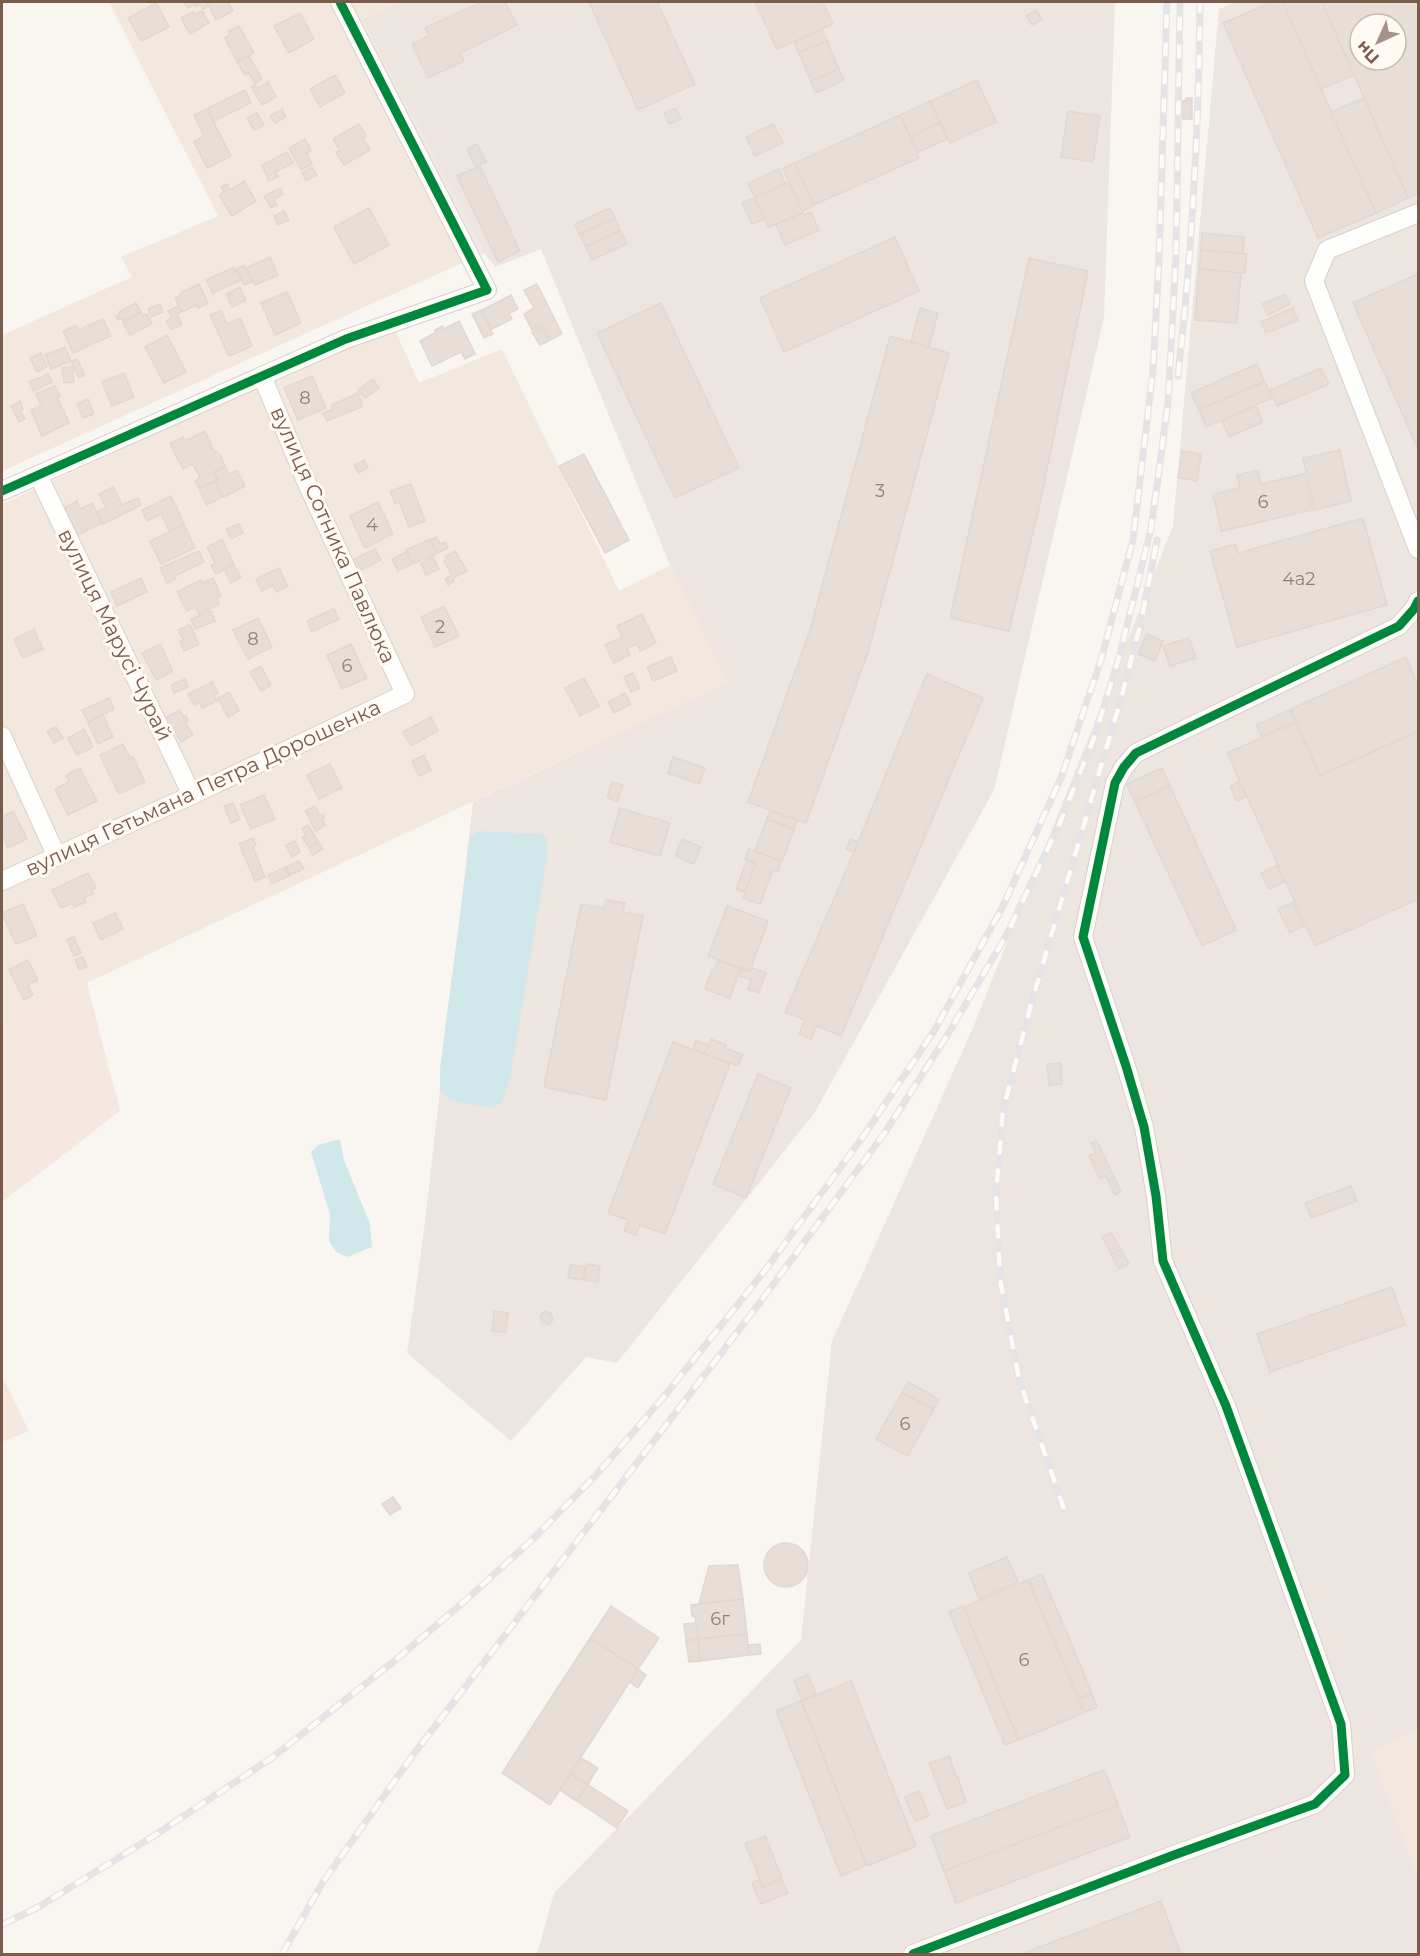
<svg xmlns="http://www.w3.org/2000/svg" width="1420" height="1956" viewBox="0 0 1420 1956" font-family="Montserrat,sans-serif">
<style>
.residential{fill:#f2e8de}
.commercial{fill:#f6e8e1}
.industrial{fill:#ede5e0;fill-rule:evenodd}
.water{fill:#d0e8ea}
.building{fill:#e6ded7;stroke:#e2d8d2;stroke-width:1.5;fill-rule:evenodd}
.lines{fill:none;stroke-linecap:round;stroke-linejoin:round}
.street-casing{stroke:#d7d1cb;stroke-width:20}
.street{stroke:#fefefd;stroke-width:18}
.rail-casing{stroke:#e6e3e7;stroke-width:7}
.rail{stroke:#fffaf3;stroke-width:4.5;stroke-dasharray:14;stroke-linecap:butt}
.cycleway-casing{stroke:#fffaf3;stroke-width:13}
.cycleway{stroke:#00873e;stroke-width:9}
.labels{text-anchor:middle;stroke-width:6;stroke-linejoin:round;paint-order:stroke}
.number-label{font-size:18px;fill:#977e72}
.street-label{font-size:21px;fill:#7a5c4d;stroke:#fffaf3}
</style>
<rect width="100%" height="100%" fill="#f9f5f0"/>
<!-- residential -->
<g class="residential">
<path d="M109,2H400L362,19L484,253L2,471V335L132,277L121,257L218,216Z"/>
<path d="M393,326L419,383L502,349L619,591L670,565L727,682L2,1023V504Z"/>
<path d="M1418,1729V1879L1370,1752Z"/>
</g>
<!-- commercial -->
<g class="commercial">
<path d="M87,983L120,1111L2,1202V1023Z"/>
<path d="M2,1376L29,1431L2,1442Z"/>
</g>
<!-- industrial -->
<g class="industrial">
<path d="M400,2H1115L1104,318L994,790L815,1112L617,1363L586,1357L511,1441L407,1353L424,1230L473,802L727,682L670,565L541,249L495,267L484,253L362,19Z"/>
<path d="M1236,2H1418V1729L1371,1752L1418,1879V1954H537L554,1893L801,1640L832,1341L972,1030L1173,526L1219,9ZM1360,24H1396V60H1360Z"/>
</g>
<!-- water -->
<g class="water">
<path d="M478,831L543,834L547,840V855L510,1077L502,1103L491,1108L450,1100L440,1089V1069L470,837Z"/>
<path d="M340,1139L344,1160L370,1224L372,1247L347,1257L336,1252L329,1241L330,1214L311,1152L318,1145Z"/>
</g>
<!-- building -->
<g class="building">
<path d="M184,2H206L209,6L203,9L201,5L196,7L195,4L188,8Z"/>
<path d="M211,2H228L233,11L216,20L208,3Z"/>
<path d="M481,2H505L517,25L460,53L464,61L428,78L412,44L429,36L425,28Z"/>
<path d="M589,2H657L695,84L638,110Z"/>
<path d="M755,2H823L833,24L777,49Z"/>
<path d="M1273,2H1283L1376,213L1318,238L1223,23Z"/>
<path d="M1283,2H1322L1354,75L1321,89Z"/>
<path d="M1322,2H1418V194L1408,198ZM1360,24H1396V60H1360Z"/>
<path d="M156,3L169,27L141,41L128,18Z"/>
<path d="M1036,10L1042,20L1032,25L1026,16Z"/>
<path d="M202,11L209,23L190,34L181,18L193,12L195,14Z"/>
<path d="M300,13L314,39L289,53L274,26Z"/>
<path d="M239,26L254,53L237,62L225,38L230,35L229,31Z"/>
<path d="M821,29L827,41L799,53L794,42Z"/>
<path d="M827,41L839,69L811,81L799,53Z"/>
<path d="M249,56L262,79L255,83L249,73L245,75L237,62Z"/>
<path d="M839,69L844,80L816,93L811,81Z"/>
<path d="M335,75L345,93L320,107L310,89Z"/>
<path d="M977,80L996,122L950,143L931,101Z"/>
<path d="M268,82L276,97L262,105L251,87L255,84L257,89Z"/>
<path d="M245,90L251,103L214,121L208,108Z"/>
<path d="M1186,98H1192V119H1182L1181,101H1186Z"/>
<path d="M1364,98L1408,198L1376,213L1331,112Z"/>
<path d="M930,101L939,122L910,135L900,115Z"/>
<path d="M676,108L681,119L669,124L664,113Z"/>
<path d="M207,109L231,156L207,168L194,142L204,136L194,115Z"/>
<path d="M282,109L286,117L275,123L270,116Z"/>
<path d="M1068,111L1100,116L1093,162L1061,157Z"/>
<path d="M257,113L264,125L254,130L247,118Z"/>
<path d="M900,115L919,158L814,205L795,163Z"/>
<path d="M940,123L947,139L918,152L911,137Z"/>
<path d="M359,124L366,136L363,138L370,150L344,165L336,152L340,151L333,139Z"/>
<path d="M773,124L783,143L755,156L746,137Z"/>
<path d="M305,139L311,151L306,153L312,164L301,170L289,148Z"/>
<path d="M477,144L486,162L476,167L467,149Z"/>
<path d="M287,152L293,163L275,172L278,177L269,181L262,165Z"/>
<path d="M795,163L814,205L802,211L783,168Z"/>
<path d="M480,166L520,251L498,262L457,176Z"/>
<path d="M312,167L317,175L306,181L302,173Z"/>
<path d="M779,169L785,184L755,197L748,183Z"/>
<path d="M244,181L256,201L232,216L219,195L224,192L221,187L227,184L230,190Z"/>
<path d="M789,182L803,213L768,227L755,197Z"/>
<path d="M280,188L283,194L274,199L277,205L271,208L264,196Z"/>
<path d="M754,198L764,219L752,224L742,203Z"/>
<path d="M369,208L389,245L354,264L334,227Z"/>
<path d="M610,208L615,218L579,234L575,224Z"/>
<path d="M284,211L289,220L278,225L274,216Z"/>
<path d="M811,212L819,230L785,245L776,225L803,213L804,215Z"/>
<path d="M615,218L620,230L585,246L580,235Z"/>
<path d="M621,231L627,244L592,260L586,247Z"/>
<path d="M1202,233L1244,237L1243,254L1201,250Z"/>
<path d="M895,237L919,291L784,352L760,298Z"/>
<path d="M1201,250L1247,254L1245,273L1199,269Z"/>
<path d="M270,257L278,275L255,285L246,268Z"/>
<path d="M1029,258L1088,271L1039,508L1009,631L950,618Z"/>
<path d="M244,265L252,282L244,285L237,269Z"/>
<path d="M234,267L241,280L213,293L206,280Z"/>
<path d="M1199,269L1241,273L1237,323L1195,320Z"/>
<path d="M1418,274V449L1353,303Z"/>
<path d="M199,284L208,303L198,308L196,305L182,312L175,298L181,295L180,293Z"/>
<path d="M537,284L562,334L550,340L542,325L532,330L524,314L534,308L524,290Z"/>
<path d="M240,287L246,300L232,307L226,294Z"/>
<path d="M287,292L301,323L275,335L261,303Z"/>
<path d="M1285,294L1290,304L1268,315L1262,304Z"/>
<path d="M511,295L518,309L509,313L512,319L492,329L482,310Z"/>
<path d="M136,303L141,312L123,321L122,318L118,320L116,316L120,314L119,312Z"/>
<path d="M661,303L739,468L675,498L597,333Z"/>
<path d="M160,304L163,312L151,317L148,309Z"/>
<path d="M178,306L181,312L177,314L182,324L171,330L166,321L172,318L168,311Z"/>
<path d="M920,308L938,313L929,347L911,342Z"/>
<path d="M1293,308L1298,320L1266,333L1261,322Z"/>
<path d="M221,310L227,324L240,318L252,346L229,356L210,315Z"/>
<path d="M481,310L493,334L484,338L472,314Z"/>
<path d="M141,312L143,316L147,314L152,324L130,335L123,322Z"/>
<path d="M103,319L111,336L73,353L63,331L76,325L78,330Z"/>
<path d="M459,321L475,354L465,359L461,352L432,366L420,341L436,332L435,330L442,326L444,329Z"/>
<path d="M542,327L549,341L540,345L532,332Z"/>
<path d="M167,335L186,372L164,383L145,347Z"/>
<path d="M890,336L949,353L868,652L806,823L748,802L810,630Z"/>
<path d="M65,347L71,361L51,369L45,355Z"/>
<path d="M41,353L47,367L37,372L30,358Z"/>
<path d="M77,359L85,375L79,378L71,361Z"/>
<path d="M1257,364L1264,381L1199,410L1191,393Z"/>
<path d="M73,367L74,382L64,383L62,368Z"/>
<path d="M1321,368L1329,384L1277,406L1270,390Z"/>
<path d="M124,373L134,397L112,406L102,382Z"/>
<path d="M48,374L52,382L34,391L29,382Z"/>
<path d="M312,376L326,408L298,420L284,388Z"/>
<path d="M373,379L379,388L365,398L358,390Z"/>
<path d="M1265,382L1272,398L1206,427L1199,410Z"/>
<path d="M55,386L60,396L57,397L69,423L42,436L31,410L41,405L36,394Z"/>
<path d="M358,393L363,406L327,421L323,413L333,409L332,405Z"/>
<path d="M88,399L94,414L83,418L77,404Z"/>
<path d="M20,401L23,409L20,410L25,419L19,422L11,406Z"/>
<path d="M1256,406L1263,422L1229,437L1222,421Z"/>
<path d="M205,431L214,451L219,453L225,466L213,472L217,480L199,488L195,481L200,478L194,466L192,464L183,469L170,444L183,437L185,441Z"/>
<path d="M1340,450L1351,501L1315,510L1303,458Z"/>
<path d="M1182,451L1201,454L1197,481L1178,478Z"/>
<path d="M584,454L629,540L605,553L559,466Z"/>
<path d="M364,460L368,468L359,473L354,465Z"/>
<path d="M225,467L229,474L237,470L245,486L224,497L215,482L218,480L214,472Z"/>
<path d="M1258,470L1261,484L1304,474L1313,510L1221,531L1213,494L1240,488L1237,475Z"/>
<path d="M215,482L222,497L207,505L199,489Z"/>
<path d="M411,484L425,521L409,527L399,502L395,503L390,491Z"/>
<path d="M113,487L122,505L138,498L141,505L103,524L97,512L106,508L99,494Z"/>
<path d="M171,496L184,524L169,531L161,514L147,521L142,510Z"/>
<path d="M77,501L80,509L92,503L102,523L78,535L64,508Z"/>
<path d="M378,502L393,534L365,548L350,516Z"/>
<path d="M1363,518L1387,605L1237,647L1210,551L1235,544L1238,553Z"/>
<path d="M239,524L243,533L231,539L226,529Z"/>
<path d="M184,525L195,548L161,564L150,541Z"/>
<path d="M436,537L440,544L445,542L448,548L438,553L431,540Z"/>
<path d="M222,539L234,564L216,574L211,565L215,563L207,547Z"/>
<path d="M430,539L436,554L412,564L406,550Z"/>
<path d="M375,549L381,560L361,570L355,559Z"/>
<path d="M199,551L204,562L174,576L176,579L167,583L160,568Z"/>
<path d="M455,551L467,571L453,578L454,581L448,585L445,579L452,575L444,561L447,559L445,557Z"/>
<path d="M406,552L412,564L398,571L392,559Z"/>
<path d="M433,557L439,569L426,575L421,563Z"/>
<path d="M234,565L241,577L231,583L225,571Z"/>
<path d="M279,568L288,586L276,592L273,585L262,591L256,579Z"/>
<path d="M141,578L147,592L117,606L111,592Z"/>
<path d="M213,578L221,596L217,598L219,604L199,614L195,607L187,611L177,592L201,580L203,583Z"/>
<path d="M444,606L459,636L435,647L421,617Z"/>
<path d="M334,609L339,619L312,632L307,621Z"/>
<path d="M211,611L215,621L195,629L191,619Z"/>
<path d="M642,614L656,643L640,651L637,644L627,648L630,655L614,663L605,645L622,637L617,626Z"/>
<path d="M258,618L272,647L248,659L233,630Z"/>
<path d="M190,625L199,644L184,651L180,641L183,640L178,630Z"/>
<path d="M34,629L43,649L23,658L14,639Z"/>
<path d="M1147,634L1163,641L1155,661L1138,654Z"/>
<path d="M1189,638L1196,658L1170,666L1163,646Z"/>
<path d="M160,644L173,672L156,680L142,653Z"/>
<path d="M351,644L367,678L342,689L327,655Z"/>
<path d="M671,657L677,671L653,681L647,667Z"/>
<path d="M1406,657L1418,685V731L1320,775L1291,709Z"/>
<path d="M261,666L271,685L261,691L250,672Z"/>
<path d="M633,673L640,688L631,692L624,677Z"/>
<path d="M927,674L983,698L841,1036L817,1026L811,1039L799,1034L805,1020L785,1012L854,852Z"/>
<path d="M584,678L599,706L580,716L565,688Z"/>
<path d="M185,679L188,687L174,693L171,685Z"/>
<path d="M212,682L218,693L214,695L217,701L202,708L200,703L194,705L188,694Z"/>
<path d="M229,692L239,711L228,717L218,698Z"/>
<path d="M625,693L631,704L614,713L608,702Z"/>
<path d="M109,698L114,709L88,722L82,710Z"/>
<path d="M179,710L184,717L186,716L188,721L185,722L193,735L181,742L167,717Z"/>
<path d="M1290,710L1295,722L1261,736L1256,725Z"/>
<path d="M103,715L113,737L98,744L88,722Z"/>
<path d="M431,717L438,731L411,746L403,732Z"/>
<path d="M1295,723L1320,776L1415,733L1418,739V899L1315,946L1227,753Z"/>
<path d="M56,727L63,738L54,743L47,731Z"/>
<path d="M84,729L93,747L77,755L68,738Z"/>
<path d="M123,744L131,759L133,757L145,782L119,794L100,755Z"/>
<path d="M424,755L431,770L419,776L412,761Z"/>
<path d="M673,757L705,768L699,784L668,773Z"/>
<path d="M330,764L342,788L319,799L307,775Z"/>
<path d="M80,768L97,801L68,815L55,789L69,782L66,775Z"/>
<path d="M1162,768L1170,786L1135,802L1127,784Z"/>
<path d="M612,782L623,785L618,801L607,798Z"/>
<path d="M1238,782L1246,796L1237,801L1230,786Z"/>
<path d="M1170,786L1236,930L1202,946L1135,802Z"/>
<path d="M264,795L275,819L251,829L240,805Z"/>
<path d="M233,803L240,819L231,823L224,806Z"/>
<path d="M315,806L320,816L323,814L325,818L322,820L325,825L316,831L305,811Z"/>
<path d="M620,808L670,823L660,856L610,842Z"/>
<path d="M770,810L797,820L794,829L767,819Z"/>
<path d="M13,811L27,839L8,848L4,839L2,840V817Z"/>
<path d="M767,819L794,830L782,861L755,851Z"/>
<path d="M308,825L318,841L309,847L302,837L306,835L302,829Z"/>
<path d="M253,838L256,845L253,847L265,877L255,881L239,844Z"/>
<path d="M682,839L701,847L694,864L675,856Z"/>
<path d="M850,839L858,842L854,852L846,849Z"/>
<path d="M295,841L300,852L292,857L286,845Z"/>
<path d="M318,842L323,849L313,855L309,848Z"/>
<path d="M749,849L781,861L778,872L773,870L760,904L743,898L756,863L745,859Z"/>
<path d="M747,860L755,864L745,892L736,889Z"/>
<path d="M299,861L304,869L290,875L286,867Z"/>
<path d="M1277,865L1284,882L1269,889L1261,873Z"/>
<path d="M285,867L289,876L272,884L268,875Z"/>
<path d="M88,873L96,888L92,890L93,894L84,898L86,902L74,907L72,903L61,908L52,890Z"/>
<path d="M606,900L625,903L623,912L643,916L606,1100L544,1087L581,904L604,908Z"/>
<path d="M1293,902L1304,926L1290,933L1278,909Z"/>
<path d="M23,904L37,936L16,944L2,913Z"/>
<path d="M727,906L768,921L750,971L708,956Z"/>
<path d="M115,913L123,929L101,940L93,923Z"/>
<path d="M74,937L81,953L74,956L67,940Z"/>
<path d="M83,957L87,967L79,970L75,960Z"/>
<path d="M28,960L38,980L28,985L33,995L24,1000L9,969Z"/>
<path d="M718,961L740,969L730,998L705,989L712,970L714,971Z"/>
<path d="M752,968L766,973L759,993L748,989L751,980L739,976L741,969L750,972Z"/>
<path d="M711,1039L726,1045L725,1048L743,1055L738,1066L705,1054Z"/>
<path d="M696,1041L708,1045L704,1054L693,1049Z"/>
<path d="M673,1042L730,1064L665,1234L640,1225L636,1235L624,1231L628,1220L608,1213Z"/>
<path d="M1061,1063L1062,1084L1049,1085L1047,1064Z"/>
<path d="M758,1074L791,1088L746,1198L713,1184Z"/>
<path d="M1097,1141L1121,1192L1115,1195L1106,1176L1100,1179L1089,1156L1096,1153L1091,1143Z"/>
<path d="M1351,1186L1357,1201L1311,1218L1305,1203Z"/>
<path d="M1111,1232L1119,1247L1110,1252L1102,1237Z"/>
<path d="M1121,1249L1129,1264L1119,1269L1111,1254Z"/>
<path d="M586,1264L600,1266L598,1282L584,1280Z"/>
<path d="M570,1265L585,1267L583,1280L568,1278Z"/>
<path d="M1392,1287L1405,1325L1270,1372L1257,1334Z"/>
<path d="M494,1311L508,1313L506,1332L492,1331Z"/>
<path d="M544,1311L551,1313L553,1320L549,1325L542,1323L540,1317Z"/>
<path d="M908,1382L939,1399L934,1409L902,1392Z"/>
<path d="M902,1393L933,1410L908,1456L876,1439Z"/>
<path d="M393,1497L401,1508L390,1515L382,1504Z"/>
<circle cx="786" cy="1565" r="22"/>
<path d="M1007,1557L1018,1582L979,1599L969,1573Z"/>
<path d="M738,1565L743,1599L699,1604L709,1566Z"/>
<path d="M1042,1574L1092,1693L1079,1698L1029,1580Z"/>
<path d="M1028,1580L1083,1713L1019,1740L964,1607Z"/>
<path d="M743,1599L747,1634L698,1639L695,1616H692L691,1605Z"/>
<path d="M611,1606L659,1638L638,1669L590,1638Z"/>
<path d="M963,1606L1018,1740L1005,1745L949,1612Z"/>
<path d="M696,1623L698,1639L686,1641L684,1624Z"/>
<path d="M747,1634L749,1655L700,1661L698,1639Z"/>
<path d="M590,1638L638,1669L550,1805L502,1773Z"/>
<path d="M698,1639L700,1661L689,1662L686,1641Z"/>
<path d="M760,1644L761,1654L749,1655L748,1645Z"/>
<path d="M638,1669L646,1675L638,1688L630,1682Z"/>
<path d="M808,1675L816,1694L802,1700L794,1680Z"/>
<path d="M851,1681L916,1846L867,1866L802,1701Z"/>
<path d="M1092,1694L1097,1707L1085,1712L1079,1699Z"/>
<path d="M801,1701L866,1865L841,1876L776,1711Z"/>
<path d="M949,1756L955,1773L959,1779L960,1785L966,1802L947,1809L929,1763Z"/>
<path d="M581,1758L598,1768L588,1784L571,1773Z"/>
<path d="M1104,1770L1118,1805L944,1871L931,1836Z"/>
<path d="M571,1774L587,1785L576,1801L560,1790Z"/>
<path d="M588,1785L628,1811L617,1828L577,1801Z"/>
<path d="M919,1791L929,1816L915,1821L905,1797Z"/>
<path d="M1118,1805L1130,1837L956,1903L944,1871Z"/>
<path d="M765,1836L782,1878L763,1886L745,1844Z"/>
<path d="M759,1880L762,1888L782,1880L788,1893L761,1904L752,1883Z"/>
<path d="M1161,1901L1181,1954H1021Z"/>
</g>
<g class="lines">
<defs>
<g id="street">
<path d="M1418,213L1327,250L1314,281L1418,549"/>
<path d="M38,475L192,795"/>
<path d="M2,491L346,339L487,290L340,2"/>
<path d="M2,736L57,857"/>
<path d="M2,881L192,795L405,694L309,488L262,376"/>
<path d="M913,1954L1174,1855L1315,1804L1345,1775L1341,1724L1226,1406L1163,1261L1156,1196L1144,1127L1126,1066L1083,937L1115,783L1124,767L1136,753L1399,626L1414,609L1418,601"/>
</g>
</defs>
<!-- street casing -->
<use href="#street" class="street-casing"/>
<!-- street -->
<use href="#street" class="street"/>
<defs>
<g id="rail">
<path d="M1178,376C1192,252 1199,127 1200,2"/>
<path d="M1064,1509L1019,1379L1000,1279L996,1193L1003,1110L1032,1001L1122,695L1141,622L1157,540"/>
<path d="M2,1925L40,1906L149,1839L273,1757L398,1658L467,1599L534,1538L597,1474L662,1399L763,1273L862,1138L934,1031L1002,908L1061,778L1101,660L1133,540L1153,370L1159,259L1167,2"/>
<path d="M282,1954L323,1882L413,1755L758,1305L884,1134L945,1039L1006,936L1060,823L1096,733L1120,654L1151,529L1168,403L1176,255L1180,2"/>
</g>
</defs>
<!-- rail casing -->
<use href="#rail" class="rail-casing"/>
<!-- rail -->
<use href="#rail" class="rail"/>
<defs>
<g id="cycleway">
<path d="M2,491L346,339L487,290L340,2"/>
<path d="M913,1954L1174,1855L1315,1804L1345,1775L1341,1724L1226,1406L1163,1261L1156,1196L1144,1127L1126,1066L1083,937L1115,783L1124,767L1136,753L1399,626L1414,609L1418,601"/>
</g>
</defs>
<!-- cycleway casing -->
<use href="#cycleway" class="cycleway-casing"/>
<!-- cycleway -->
<use href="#cycleway" class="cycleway"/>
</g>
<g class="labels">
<!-- number labels -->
<g class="number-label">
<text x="305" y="404">8</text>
<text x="880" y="497">3</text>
<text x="1263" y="508">6</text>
<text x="372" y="531">4</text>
<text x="1299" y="585">4а2</text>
<text x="440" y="633">2</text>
<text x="253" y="645">8</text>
<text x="347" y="672">6</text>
<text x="905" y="1430">6</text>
<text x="720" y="1625">6г</text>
<text x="1024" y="1666">6</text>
</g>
<!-- street labels -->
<g class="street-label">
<text transform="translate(333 535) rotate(66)" y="7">вулиця Сотника Павлюка</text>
<text transform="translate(115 635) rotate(64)" y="7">вулиця Марусі Чурай</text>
<text transform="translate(203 788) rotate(-25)" y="7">вулиця Гетьмана Петра Дорошенка</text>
</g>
</g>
<!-- border -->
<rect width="1420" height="1956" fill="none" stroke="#7a5c4d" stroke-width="6"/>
<!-- north arrow -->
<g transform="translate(1378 42) rotate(225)"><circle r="28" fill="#fffaf3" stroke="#cabbb1" stroke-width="1.5"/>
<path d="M0-4.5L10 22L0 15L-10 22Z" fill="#a69286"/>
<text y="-9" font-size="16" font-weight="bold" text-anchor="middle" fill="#7a5c4d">Пн</text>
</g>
</svg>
